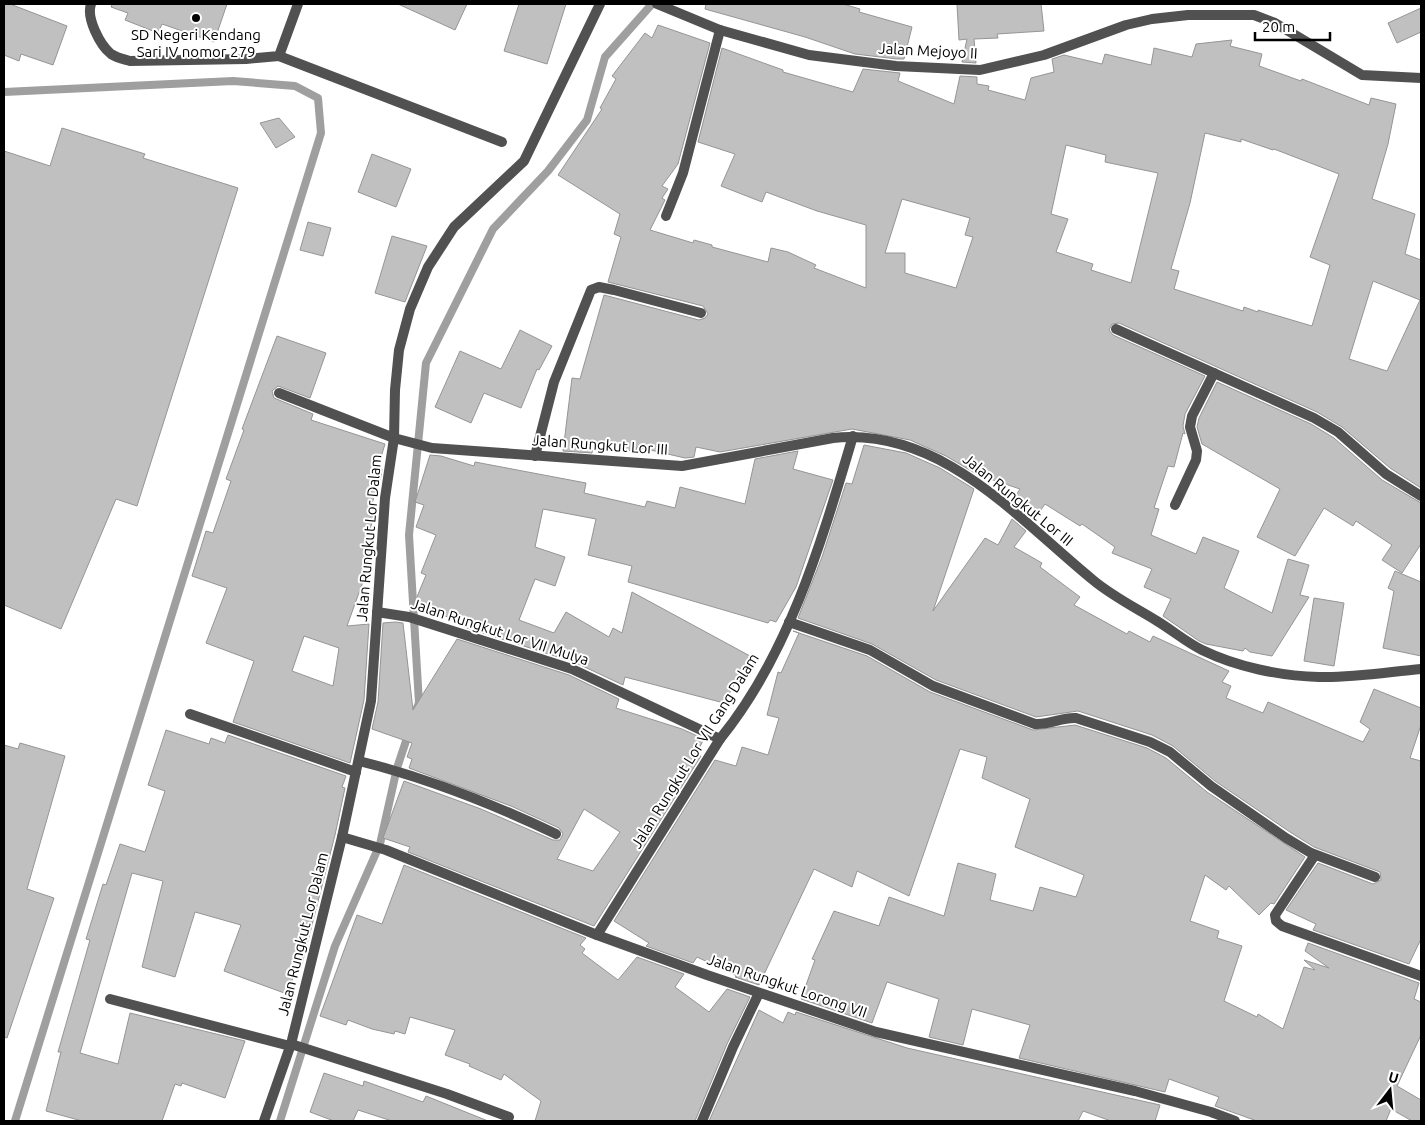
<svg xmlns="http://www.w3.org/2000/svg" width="1425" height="1125" viewBox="0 0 1425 1125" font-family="Ubuntu,sans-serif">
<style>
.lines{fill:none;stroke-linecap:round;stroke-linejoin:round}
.stream{stroke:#9f9f9f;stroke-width:8}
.building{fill:#c0c0c0;stroke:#959595;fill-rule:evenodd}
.minor{stroke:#515151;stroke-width:10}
.poi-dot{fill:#000;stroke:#fff;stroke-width:2}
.labels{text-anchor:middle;stroke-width:4;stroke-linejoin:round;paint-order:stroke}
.poi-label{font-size:15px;fill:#000;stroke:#fff}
.street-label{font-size:15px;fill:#000;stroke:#fff}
</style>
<rect width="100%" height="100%" fill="#fff"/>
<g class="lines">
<!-- stream -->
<g class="stream">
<path d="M4,92L233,81L295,86L318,98L321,133L15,1121"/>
<path d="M416,710L419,703L409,535L426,363L493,229L548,171L587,120L605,57L652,4"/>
<path d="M280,1121L335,946L380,844L397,768L409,732"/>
</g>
</g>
<!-- building -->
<g class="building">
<path d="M4,4H10L67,26L53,65L21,54L19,61L4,55Z"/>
<path d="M112,4H227L214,42L162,24L158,33L125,20L128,13L111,7Z"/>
<path d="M398,4H467L455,30Z"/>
<path d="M519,4H566L547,64L504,51Z"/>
<path d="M706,4H843L860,9L859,12L912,27L904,59H897L855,54L805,37L705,9Z"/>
<path d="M957,4H1041L1044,31L997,34L998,38L974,39L976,63L962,62L967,39L959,40Z"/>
<path d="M1421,8V32L1397,43L1388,23Z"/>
<path d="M658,25L710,43L678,164L662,186L668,189L662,198L665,200L650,230L693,243L694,240L712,245V247L768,262L771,248L788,252L816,265L814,268L866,288V225L817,211L766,192L762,202L721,186L735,154L698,142L722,48L783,70V72L853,92L863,69L900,73L898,81L954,104L960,76L977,77V84L989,86L988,90L1025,100L1031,78L1054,72L1052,59L1064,55L1102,64L1105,54L1151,65L1154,48L1192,57L1196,44L1232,40L1230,46L1262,54L1259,66L1301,81L1302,79L1369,105L1371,98L1396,104L1388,144L1372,199L1415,214L1405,254L1421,260V488L1390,468L1342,427L1317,412L1119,323L1112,324L1109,330L1113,335L1205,376L1185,414L1183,426L1185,434L1183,433L1174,467L1168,466L1154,508L1159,509L1151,535L1196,554L1203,537L1239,551L1224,588L1272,613L1288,559L1309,565L1300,595L1309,597L1272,656L1250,652L1245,648L1243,651L1206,644L1199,641L1163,616L1171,599L1144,587L1152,569L1112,553L1115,547L1082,524L1080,526L1045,504L1034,520L1012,501L1020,489L978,475L946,456L910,440L852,429L720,452L696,447L694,457L685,458L637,447L636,452L594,441L592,453L563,451L572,378L580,379L604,295L699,320L705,318L708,314L703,306L608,282L621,237L614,234L620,214L558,175L602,109L600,108L616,79L612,76L645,33L652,38ZM1205,133L1241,142V139L1273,150L1274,149L1339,174L1310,257L1330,265L1312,326L1258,310V312L1244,307L1243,311L1174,289L1179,271L1171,269L1190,203ZM1066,145L1106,155L1105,162L1158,173L1131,283L1091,270L1093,264L1056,252L1068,219L1051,214ZM902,199L970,218L965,235L973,237L956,288L905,273V253H885ZM1373,281L1420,300L1387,371L1349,359Z"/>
<path d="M279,118L295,137L276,148L260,123Z"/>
<path d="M62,128L145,154L143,158L238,188L137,506L116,499L61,629L4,605V151L50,166Z"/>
<path d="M372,154L411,169L396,207L358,192Z"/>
<path d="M308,222L331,228L323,256L300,250Z"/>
<path d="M392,236L427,246L405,302L375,293Z"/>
<path d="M520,330L552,346L539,370L537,369L521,408L484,393L471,423L435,407L460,351L501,369Z"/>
<path d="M277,336L326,353L310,398L278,386L272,391L274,398L313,414L311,420L385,444L378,467L382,469L381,477L368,515L374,517L363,550L373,554L347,626L369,624L364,700L350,763L233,722L254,661L206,643L227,588L192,576L206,531L213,533L231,481L226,479L244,430L242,429ZM304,636L339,648L333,686L292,671Z"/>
<path d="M1217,382L1311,424L1334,438L1382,480L1421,503V544L1402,573L1382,560L1392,545L1356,521L1353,526L1324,508L1295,556L1257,537L1280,489L1202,444L1197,427L1199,418Z"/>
<path d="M864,445L906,453L940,468L974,489L933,611L985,538L998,545L1012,519L1026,531L1014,547L1042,563L1040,567L1080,597L1074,605L1127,634L1129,631L1150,642L1153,636L1229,671L1222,682L1231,686L1226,698L1263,713L1268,702L1363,742L1370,729L1360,722L1374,689L1421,708V725L1410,758L1421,761V939L1409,964L1313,930L1316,924L1286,910L1318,863L1373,884L1381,880L1380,872L1314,847L1290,832L1215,781L1173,746L1152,735L1078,711L1036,717L936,680L872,644L798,618L822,557L846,483L852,484Z"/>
<path d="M798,451L793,469L833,480L796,587L776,622L770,620L768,623L628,582L632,566L588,555L596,519L543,509L535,547L565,557L555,586L535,579L519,620L554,633L566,612L609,637L613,628L622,633L632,592L750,656L724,703L625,677L623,685L574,662L464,627L466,624L414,604L426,575L421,573L436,535L416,527L424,505L415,502L430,455L441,456L474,466L475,462L586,483L584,493L645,507L647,501L675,508L680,487L745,504L755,459Z"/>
<path d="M1395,571L1421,582V656L1383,648L1394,591L1388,588Z"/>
<path d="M1314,598L1344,603L1334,666L1304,661Z"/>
<path d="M395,622L403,623L413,710L457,639L569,675L619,699L616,708L682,729L704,739L696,754L701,756L594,926L408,852L410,847L383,838L404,781L481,809L553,840H560L563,834L559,828L511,806L409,768L412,759L407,757L412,743L372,729L378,702L383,623ZM584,809L620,832L593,871L557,859Z"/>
<path d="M793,631L867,656L930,692L1033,730L1075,725L1147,748L1166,758L1207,792L1305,857L1274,904L1271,903L1259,915L1229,886L1226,890L1205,875L1190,921L1219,931L1217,938L1242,946L1224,1001L1257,1017L1258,1014L1283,1029L1304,967L1315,970L1304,960L1329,968L1305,951L1308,943L1419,983L1414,999L1421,1002V1035L1397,1086L1421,1100V1121H1412L1391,1109L1386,1121H1257L1215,1106L1219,1097L1169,1079L1165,1092L1019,1058L1030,1025L972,1009L963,1045L929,1037L939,999L887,982L872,1023L801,999L815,960L812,959L834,911L879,926L889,897L944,916L958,863L996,874L990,900L1033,911L1040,887L1076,897L1084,875L1015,847L1030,799L982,778L987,757L960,749L909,896L857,871L852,887L814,869L759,985L735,977L737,976L697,957L693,963L646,946L649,943L614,921L715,760L736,766L742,747L768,755L779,718L767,715L778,672L781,673L799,633Z"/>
<path d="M166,730L209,744L211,738L225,743L228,735L346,776L342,787L345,788L335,835L301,968L297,967L287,994L224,971L241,925L195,912L175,977L142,967L163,881L132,873L80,1053L118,1064L130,1013L245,1041L225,1098L182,1083L181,1086L175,1084L162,1121H82L46,1111L61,1052H58L90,940L86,939L103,884L106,885L120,844L145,852L165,791L148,785Z"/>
<path d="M20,743L65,756L27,889L54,898L7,1038L4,1037V745L18,749Z"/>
<path d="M404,865L586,938L580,945L585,949L582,953L618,980L637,957L684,974L675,987L709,1012L727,989L750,997L727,1044L695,1121H535L541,1101L504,1074L501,1080L469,1066L470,1064L445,1055L455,1030L410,1017L405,1034L395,1031L394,1034L372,1029L348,1020L346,1025L320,1016L357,915L382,924Z"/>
<path d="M759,1010L783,1023L788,1012L795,1015L796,1012L907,1048L1160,1105L1155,1121H1111L1083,1111L1078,1121H709Z"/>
<path d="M324,1073L363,1086L364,1081L423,1102L426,1096L488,1121H392L358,1110L353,1121H334L310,1112Z"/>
</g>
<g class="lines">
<!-- minor -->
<g class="minor">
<path d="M91,4C86,18 100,45 111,54C117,58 123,59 130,61L246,59L279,56L298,4"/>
<path d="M657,4L720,30L809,55L896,66L980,70L1044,55L1126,25L1152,19L1188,15H1254L1275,23L1362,75L1421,78"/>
<path d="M279,56L502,142"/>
<path d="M666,216L683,173L720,30"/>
<path d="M1116,329L1314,418L1338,432L1386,474L1421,496"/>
<path d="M279,393L394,438L432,448L682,466L833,438C941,427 1017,518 1093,580C1112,596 1136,608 1157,621C1172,630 1186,642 1202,650C1237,667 1280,676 1319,677C1353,678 1388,672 1421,669"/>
<path d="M535,456L554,382L591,290L599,287L614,290L701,313"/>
<path d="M1175,505L1196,460L1197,451L1190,427L1192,416L1214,373"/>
<path d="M377,612L409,617L572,669L720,739"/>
<path d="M789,622L870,650L933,686L1035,724C1050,725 1062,717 1076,718L1150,742L1170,752L1211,786L1286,838L1311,853L1375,877"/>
<path d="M190,714L356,772"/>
<path d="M359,761C427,778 493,804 556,834"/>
<path d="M342,837L386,850L597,935L707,975L876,1032L1135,1091L1211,1112L1235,1121"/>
<path d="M1315,855L1275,915L1276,921L1282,926L1421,976"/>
<path d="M597,935L720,739C790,653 822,540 853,436"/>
<path d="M110,999L290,1046"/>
<path d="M291,1044L447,1094L509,1117"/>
<path d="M264,1121L291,1044L342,837L371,701L385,498L394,438L395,390L399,350L410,309L428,267L454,227L524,161L600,4"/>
<path d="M702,1121L733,1047L759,993"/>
</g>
</g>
<!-- markers -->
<circle class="poi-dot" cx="196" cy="18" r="5"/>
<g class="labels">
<!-- poi labels -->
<g class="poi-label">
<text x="196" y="40">SD Negeri Kendang<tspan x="196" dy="17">Sari IV nomor 279</tspan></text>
</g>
<!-- street labels -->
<g class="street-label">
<text transform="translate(928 51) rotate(3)" y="5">Jalan Mejoyo II</text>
<text transform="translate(600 445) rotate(4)" y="5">Jalan Rungkut Lor III</text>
<text transform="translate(1018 500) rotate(39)" y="5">Jalan Rungkut Lor III</text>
<text transform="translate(369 538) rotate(-85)" y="5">Jalan Rungkut Lor Dalam</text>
<text transform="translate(500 632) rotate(18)" y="5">Jalan Rungkut Lor VII Mulya</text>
<text transform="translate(695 751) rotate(-58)" y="5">Jalan Rungkut Lor VII Gang Dalam</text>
<text transform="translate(303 934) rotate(-76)" y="5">Jalan Rungkut Lor Dalam</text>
<text transform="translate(787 986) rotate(19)" y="5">Jalan Rungkut Lorong VII</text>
</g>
</g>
<!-- border -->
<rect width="1425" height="1125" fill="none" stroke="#000000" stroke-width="10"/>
<!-- north arrow -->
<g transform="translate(1390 1090) rotate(16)" stroke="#ffffff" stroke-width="4" paint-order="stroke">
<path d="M0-4L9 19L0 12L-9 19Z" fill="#000000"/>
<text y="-8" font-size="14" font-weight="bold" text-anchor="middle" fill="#000000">U</text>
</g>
<!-- scale -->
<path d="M1255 32v8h75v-8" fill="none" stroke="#000000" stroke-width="2.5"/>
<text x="1262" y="32" font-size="15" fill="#000000" stroke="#ffffff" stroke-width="4" paint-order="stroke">20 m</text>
</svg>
